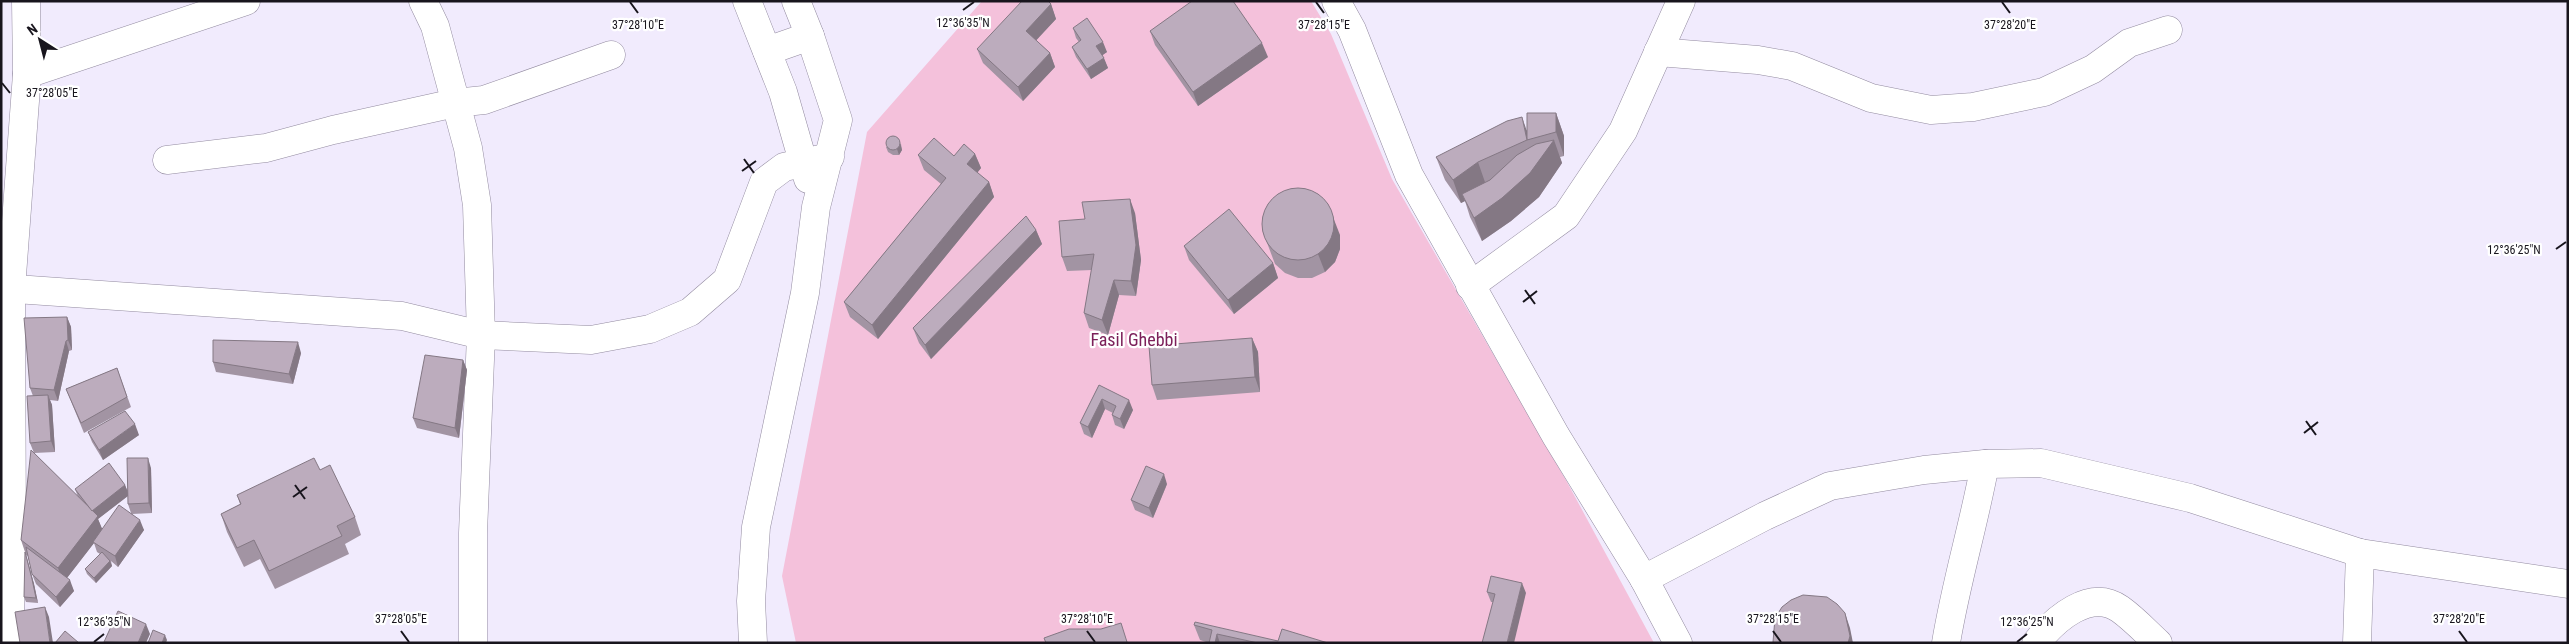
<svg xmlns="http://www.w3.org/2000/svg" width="2569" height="644" viewBox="0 0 2569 644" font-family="'Roboto Condensed',sans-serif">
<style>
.green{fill:#f4c1db}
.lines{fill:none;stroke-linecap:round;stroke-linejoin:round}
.minor-casing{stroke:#938ba0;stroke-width:29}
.minor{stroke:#fff;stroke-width:28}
.wall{fill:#a294a3;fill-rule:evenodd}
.shaded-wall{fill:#847884}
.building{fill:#bcacbd;stroke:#847884}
.ticks{fill:none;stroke:#18151d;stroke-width:2}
.labels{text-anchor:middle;stroke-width:4.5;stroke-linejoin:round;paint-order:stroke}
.park-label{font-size:18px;fill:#7c205a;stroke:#fff}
.ticks-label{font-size:12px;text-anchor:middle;fill:#18151d;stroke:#fff;stroke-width:4.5;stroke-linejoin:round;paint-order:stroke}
</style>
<rect width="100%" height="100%" fill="#f1ebfd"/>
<!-- green -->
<path class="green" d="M982,1H1311L1331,34L1392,179L1567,482L1654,643H796L782,576L867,132Z"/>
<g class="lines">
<defs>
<g id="minor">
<path d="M423,1L435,26L468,148L477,205L481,335L473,533V643"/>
<path d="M747,1L783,92L808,179"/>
<path d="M1336,1L1352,30L1409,175L1556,436L1644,579L1678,643"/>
<path d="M767,51L810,36"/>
<path d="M1658,52L1758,60L1792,66L1871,98L1931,110L1973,107L2044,92L2093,69L2129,43L2168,30"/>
<path d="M27,74L246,1"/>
<path d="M167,160L266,148L333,130L455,103L484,100L611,55"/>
<path d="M1470,286L1566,216L1623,131L1681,1"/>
<path d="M1,288L402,316L481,335L591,340L650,329L690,312L727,280L764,182L784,167L830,157"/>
<path d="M1644,579L1765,516L1830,486L1924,470L1985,464L2041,463L2190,498L2360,553L2568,584"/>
<path d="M9,643L12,550L11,289L27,74L26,1"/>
<path d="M753,643L751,601L756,527L805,293L816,207L838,120L810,36L796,1"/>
<path d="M1946,643C1956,582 1974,524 1985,464"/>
<path d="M2036,643C2055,619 2090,588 2120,609C2134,619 2146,632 2158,643"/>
<path d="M2357,643L2360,553"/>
</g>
</defs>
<!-- minor casing -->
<use href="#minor" class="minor-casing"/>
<!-- minor -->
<use href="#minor" class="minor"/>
</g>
<!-- wall -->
<g class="wall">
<path d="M1051,4L1056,19L1036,40L1050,53L1055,67L1023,101L983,63L977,49Z"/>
<path d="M1073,28L1107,52L1102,55L1108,68L1091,79L1076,57L1072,47L1079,42L1076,38Z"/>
<path d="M1150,31L1268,57L1198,106L1155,45Z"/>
<path d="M1556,113L1564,136V156L1560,157L1562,163L1539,197L1511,221L1482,241L1470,217L1465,201L1461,203L1445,180L1436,157L1527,130Z"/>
<path d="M901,144L902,150L899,155H893L888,152L886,147Z"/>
<path d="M975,154L981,168L977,173L989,182L994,197L878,339L850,317L844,302L941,184L924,170L918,155L954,156Z"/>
<path d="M1135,213L1141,260L1136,296L1119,295L1108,335L1089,328L1084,313L1092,270L1067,271L1062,257Z"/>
<path d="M1036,230L1042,244L931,359L919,343L913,328Z"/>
<path d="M1263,232L1340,235V249L1335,262L1325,272L1312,278H1298L1285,273L1275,264Z"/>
<path d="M1184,246L1273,263L1278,278L1234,314L1189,260Z"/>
<path d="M67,317L71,327L72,350L69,351L58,401L50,400L52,405L55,452L34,453L78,497L75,489L125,485L127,490L151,468L152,513L132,514L144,530L118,567L111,561L112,566L96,583L87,574L85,569L100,554L97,552L94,543L67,578L74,591L60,607L36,584L32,574L28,556L26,555L21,540L34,453L30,443L33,396L30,388ZM128,496V504L131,513L102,529L98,519Z"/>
<path d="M1252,338L1258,352L1260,392L1157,400L1152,385Z"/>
<path d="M301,353L293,384L216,372L213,362Z"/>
<path d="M463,360L467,370L459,438L417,428L413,418Z"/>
<path d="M117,368L131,407L84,433L66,389Z"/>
<path d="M1099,385L1133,410L1124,429L1115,425L1112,415L1113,413L1105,409L1092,438L1084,434L1080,423Z"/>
<path d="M88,432L139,435L103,460L92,442Z"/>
<path d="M320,470L355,517L361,535L345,544L349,554L275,589L260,559L244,567L227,532L221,514L240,504L237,495Z"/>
<path d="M1167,484L1153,518L1135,510L1131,500Z"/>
<path d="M27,558L34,584L38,603L26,602L24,597Z"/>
<path d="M1487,592L1526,593L1493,602H1491Z"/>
<path d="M1194,625L1278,641L1328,643H1209L1200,640Z"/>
</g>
<!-- shaded-wall -->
<g class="shaded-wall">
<path d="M1051,4L1056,19L1031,46L1026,31Z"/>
<path d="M1103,42L1107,52L1100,57L1096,46Z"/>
<path d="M1262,43L1268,57L1198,106L1193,92Z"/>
<path d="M1050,53L1055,67L1023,101L1018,87Z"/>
<path d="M1104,58L1108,68L1091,79L1087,69Z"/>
<path d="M1556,113L1564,136V156L1556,132Z"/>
<path d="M1522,117L1530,140H1527Z"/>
<path d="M899,139L902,150L899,155L897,149Z"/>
<path d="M1554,140L1562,163L1539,197L1511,221L1482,241L1474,218Z"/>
<path d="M975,154L981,168L972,179L967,164Z"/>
<path d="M1478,162L1486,185L1462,194L1465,201L1461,203L1453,180Z"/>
<path d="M989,182L994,197L878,339L872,325Z"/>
<path d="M1130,199L1135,213L1141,260L1136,296L1131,281Z"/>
<path d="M1333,217L1340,235V249L1335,262L1325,272L1318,254Z"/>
<path d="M1036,230L1042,244L931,359L925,345Z"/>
<path d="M1273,263L1278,278L1234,314L1228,300Z"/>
<path d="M1114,280L1119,295L1108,335L1102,320Z"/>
<path d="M67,317L71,327L72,350L68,340Z"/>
<path d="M1252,338L1258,352L1260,392L1255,377Z"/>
<path d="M66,341L69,351L58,401L54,390Z"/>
<path d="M298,342L301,353L293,384L289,374Z"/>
<path d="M463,360L467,370L459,438L455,428Z"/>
<path d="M48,395L52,405L55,452L51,441Z"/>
<path d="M1102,399L1105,409L1092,438L1088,427Z"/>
<path d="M1129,400L1133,410L1124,429L1120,419Z"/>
<path d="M135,424L139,435L103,460L99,450Z"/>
<path d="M148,458L151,468L152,513L149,503Z"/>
<path d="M1164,474L1167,484L1153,518L1149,508Z"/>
<path d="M125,485L129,495L98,519L103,531L93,542L94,543L63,583L58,568L92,511Z"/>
<path d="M140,520L144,530L118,567L115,556Z"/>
<path d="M25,552L34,584L38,603L36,598Z"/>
<path d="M110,561L112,566L96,583L94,578Z"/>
<path d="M70,580L74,591L60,607L56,597Z"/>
<path d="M1522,583L1526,593L1514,643H1507Z"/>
<path d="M45,607L49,617L53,643H50Z"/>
<path d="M1845,613L1850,628L1853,643H1848Z"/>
<path d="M146,624L150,634L146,643H138Z"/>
<path d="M1217,634L1220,643H1215Z"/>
<path d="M165,635L167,640L166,643H162Z"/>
</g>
<!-- building -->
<g class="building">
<path d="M1022,1H1048L1051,4L1026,31L1050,53L1018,87L977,49Z"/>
<path d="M1192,1H1233L1262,43L1193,92L1150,31Z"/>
<path d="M1087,18L1103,42L1096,46L1104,58L1087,69L1072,47L1081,40L1073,28Z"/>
<path d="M1527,113H1556V132L1527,140Z"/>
<path d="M1522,117L1527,140L1478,162L1453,180L1436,157L1507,121Z"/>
<circle cx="893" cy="143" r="7"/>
<path d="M934,138L954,156L964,144L975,154L967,164L989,182L872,325L844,302L946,178L918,155Z"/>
<path d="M1554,140L1530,173L1502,198L1474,218L1462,194L1490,180L1517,155L1536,144Z"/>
<circle cx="1298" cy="224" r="36"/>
<path d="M1130,199L1136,245L1131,281L1114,280L1102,320L1084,313L1094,254L1062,257L1059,221L1085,219L1082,202Z"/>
<path d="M1229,209L1273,263L1228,300L1184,246Z"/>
<path d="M1026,216L1036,230L925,345L913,328Z"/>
<path d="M67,317L68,340L66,341L54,390L30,388L24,318Z"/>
<path d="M1252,338L1255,377L1152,385L1149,346Z"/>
<path d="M213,340L298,342L289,374L213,362Z"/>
<path d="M425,355L463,360L455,428L413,418Z"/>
<path d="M117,368L127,397L81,423L66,389Z"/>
<path d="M1099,385L1129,400L1120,419L1112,415L1116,406L1102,399L1088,427L1080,423Z"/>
<path d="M48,395L51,441L30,443L27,396Z"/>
<path d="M125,411L135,424L99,450L88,432Z"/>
<path d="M31,450L98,516L58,568L21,540Z"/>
<path d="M127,458H148L149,503L128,504Z"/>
<path d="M314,458L320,470L330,465L355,517L337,526L342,536L269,571L254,540L237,548L221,514L241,504L237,495Z"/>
<path d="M109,463L125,485L92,511L75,489Z"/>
<path d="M1146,466L1164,474L1149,508L1131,500Z"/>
<path d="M119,505L140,520L115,556L93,542Z"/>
<path d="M26,547L70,580L56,597L32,574Z"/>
<path d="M25,552L32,579L36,598L24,597Z"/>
<path d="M102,552L110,561L94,578L85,569Z"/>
<path d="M1491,576L1522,583L1507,643H1482L1495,594L1487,592Z"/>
<path d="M1803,595L1827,597L1837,604L1845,613L1850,636L1848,643H1774L1773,642L1775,618L1782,607L1791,600Z"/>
<path d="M45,607L50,643H20L15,612Z"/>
<path d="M118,611L146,624L138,643L104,642Z"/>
<path d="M1195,622L1278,641L1282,629L1328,643H1258L1217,634L1215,643H1209L1212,630L1194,625Z"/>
<path d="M1121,623L1127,642L1125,643H1046L1044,638L1069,629H1101Z"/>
<path d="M153,630L165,635L162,643H148Z"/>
<path d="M65,631L79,643H55Z"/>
</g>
<!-- ticks -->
<path class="ticks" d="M630,2L638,13M1316,2L1324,13M2002,2L2010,13M963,10L974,2M2,83L10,93M744,159L754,173M742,171L756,161M2556,249L2566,242M1525,290L1535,304M1523,302L1537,291M2306,421L2316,435M2304,433L2318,422M295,485L305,499M293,497L307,487M401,631L409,642M1087,631L1095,642M1773,631L1781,642M2459,631L2467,642M94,642L104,634M2017,642L2027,634"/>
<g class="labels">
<!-- park labels -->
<g class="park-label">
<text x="1134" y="346">Fasil Ghebbi</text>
</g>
</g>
<g class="ticks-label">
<text x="963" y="27">12°36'35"N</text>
<text x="638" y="29">37°28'10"E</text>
<text x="1324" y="29">37°28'15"E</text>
<text x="2010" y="29">37°28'20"E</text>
<text x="52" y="97">37°28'05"E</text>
<text x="2514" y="254">12°36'25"N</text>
<text x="401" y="623">37°28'05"E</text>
<text x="1087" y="623">37°28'10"E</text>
<text x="1773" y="623">37°28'15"E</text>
<text x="2459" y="623">37°28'20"E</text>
<text x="104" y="626">12°36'35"N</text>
<text x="2027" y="626">12°36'25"N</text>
</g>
<!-- border -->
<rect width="2569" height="644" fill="none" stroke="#18151d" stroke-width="5"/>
<!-- north arrow -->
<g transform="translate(40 40) rotate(324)" stroke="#ffffff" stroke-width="4" paint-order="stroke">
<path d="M0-4L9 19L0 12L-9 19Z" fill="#18151d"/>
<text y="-8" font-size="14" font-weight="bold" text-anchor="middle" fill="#18151d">N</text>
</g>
</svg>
